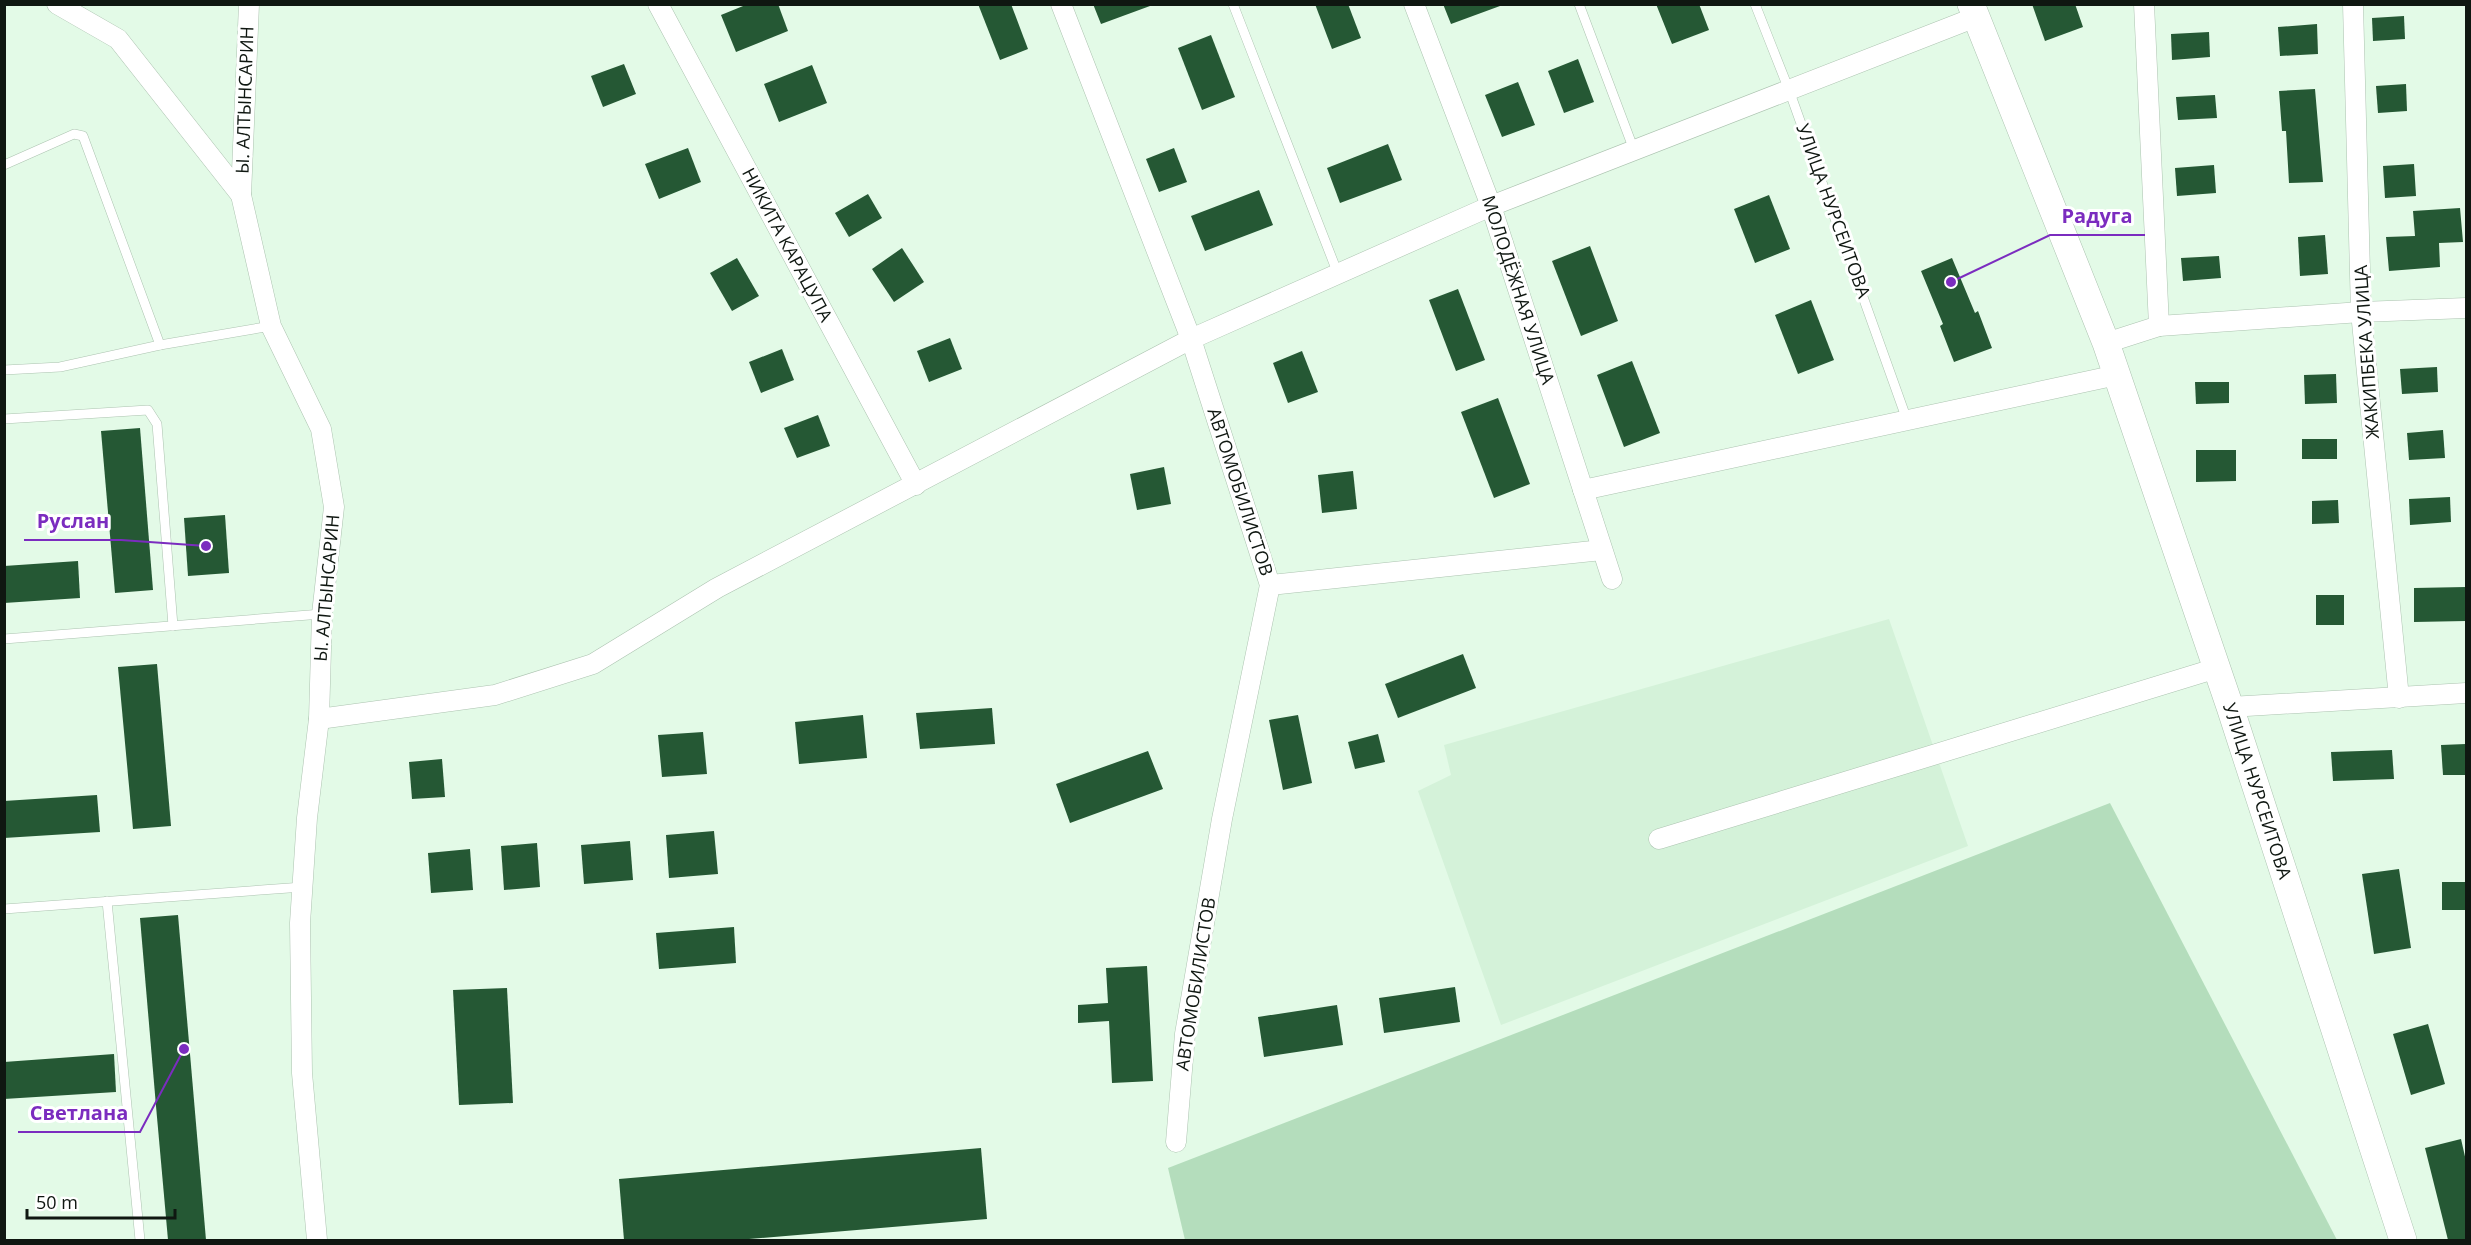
<svg xmlns="http://www.w3.org/2000/svg" width="2471" height="1245" viewBox="0 0 2471 1245" font-family="'Open Sans',sans-serif">
<style>
.built{fill:#d4f2d9}
.green{fill:#b4ddbc}
.building{fill:#255834}
.lines{fill:none;stroke-linecap:round;stroke-linejoin:round}
.lane-casing{stroke:#acc3b0;stroke-width:10}
.street-casing{stroke:#acc3b0;stroke-width:21}
.secondary-casing{stroke:#acc3b0;stroke-width:28}
.lane{stroke:#fff;stroke-width:9}
.street{stroke:#fff;stroke-width:20}
.secondary{stroke:#fff;stroke-width:27}
.labels{text-anchor:middle;stroke-width:6;stroke-linejoin:round;paint-order:stroke}
.street-label{font-size:18px;fill:#0f1711;stroke:#fff}
.leader{fill:none;stroke:#7b2cbf;stroke-width:2}
.callout-dot{fill:#7b2cbf;stroke:#fff;stroke-width:2}
.callout-label{font-size:20px;text-anchor:middle;font-weight:bold;fill:#7b2cbf;stroke:#fff;stroke-width:6;stroke-linejoin:round;paint-order:stroke}
</style>
<rect width="100%" height="100%" fill="#e3fae7"/>
<!-- built -->
<path class="built" d="M1889,619L1968,846L1501,1025L1418,791L1451,775L1444,745Z"/>
<!-- green -->
<path class="green" d="M2110,803L2337,1240H1185L1168,1168Z"/>
<!-- building -->
<g class="building">
<path d="M748,4H778L788,31L736,52L721,15Z"/>
<path d="M978,4H1011L1028,49L1000,60Z"/>
<path d="M1093,4H1149L1150,6L1101,24Z"/>
<path d="M1315,4H1348L1361,38L1332,49Z"/>
<path d="M1443,4H1499L1500,6L1451,24Z"/>
<path d="M1656,4H1699L1709,30L1672,44Z"/>
<path d="M2032,4H2075L2083,27L2045,41Z"/>
<path d="M2404,16L2405,39L2373,41L2372,18Z"/>
<path d="M2317,24L2318,54L2280,56L2278,27Z"/>
<path d="M2209,32L2210,57L2172,60L2171,34Z"/>
<path d="M1211,35L1235,97L1202,110L1178,48Z"/>
<path d="M1578,59L1594,102L1564,113L1548,71Z"/>
<path d="M624,64L636,94L603,107L591,76Z"/>
<path d="M812,65L827,103L779,122L764,84Z"/>
<path d="M1518,82L1535,125L1502,137L1485,95Z"/>
<path d="M2406,84L2407,111L2378,113L2376,86Z"/>
<path d="M2315,89L2323,182L2289,183L2286,131H2282L2279,91Z"/>
<path d="M2215,95L2217,118L2178,120L2176,97Z"/>
<path d="M1388,144L1402,180L1340,203L1327,168Z"/>
<path d="M688,148L701,182L659,199L645,164Z"/>
<path d="M1174,148L1187,182L1159,192L1146,159Z"/>
<path d="M2414,164L2416,196L2385,198L2383,166Z"/>
<path d="M2214,165L2216,193L2177,196L2175,168Z"/>
<path d="M1259,190L1273,225L1205,251L1191,216Z"/>
<path d="M868,194L882,218L849,237L835,213Z"/>
<path d="M1769,195L1790,249L1755,263L1734,209Z"/>
<path d="M2460,208L2463,242L2439,243L2440,267L2389,271L2386,237L2415,236L2413,211Z"/>
<path d="M2325,235L2328,274L2300,276L2298,237Z"/>
<path d="M1590,246L1618,321L1581,336L1552,261Z"/>
<path d="M902,248L924,282L894,302L872,269Z"/>
<path d="M2219,256L2221,278L2183,281L2181,258Z"/>
<path d="M737,258L759,296L732,311L710,273Z"/>
<path d="M1952,258L1975,313L1978,311L1992,348L1954,362L1940,326L1943,324L1921,271Z"/>
<path d="M1458,289L1485,360L1456,371L1429,300Z"/>
<path d="M1811,300L1834,360L1798,374L1775,315Z"/>
<path d="M950,338L962,369L929,382L917,351Z"/>
<path d="M782,349L794,380L761,393L749,362Z"/>
<path d="M1302,351L1318,392L1288,403L1273,363Z"/>
<path d="M1632,361L1660,433L1624,447L1597,375Z"/>
<path d="M2437,367L2438,392L2402,394L2400,369Z"/>
<path d="M2336,374L2337,403L2305,404L2304,375Z"/>
<path d="M2195,382H2229V403L2196,404Z"/>
<path d="M1498,398L1530,484L1494,498L1461,412Z"/>
<path d="M818,415L830,446L797,458L784,428Z"/>
<path d="M140,428L153,590L115,593L101,431Z"/>
<path d="M2443,430L2445,458L2409,460L2407,433Z"/>
<rect x="2302" y="439" width="35" height="20"/>
<path d="M2196,450H2236V481L2196,482Z"/>
<path d="M1164,467L1171,504L1137,510L1130,474Z"/>
<path d="M1353,471L1357,509L1322,513L1318,475Z"/>
<path d="M2450,497L2451,522L2410,525L2409,499Z"/>
<path d="M2338,500L2339,523L2312,524V501Z"/>
<path d="M225,515L229,573L188,576L184,518Z"/>
<path d="M78,561L80,598L4,603V566Z"/>
<path d="M2466,587V621L2414,622V588Z"/>
<rect x="2316" y="595" width="28" height="30"/>
<path d="M1463,654L1476,688L1398,718L1385,684Z"/>
<path d="M157,664L171,826L133,829L118,667Z"/>
<path d="M992,708L995,744L920,749L916,713Z"/>
<path d="M863,715L867,758L799,764L795,722Z"/>
<path d="M1298,715L1312,783L1283,790L1269,720Z"/>
<path d="M703,732L707,774L662,777L658,735Z"/>
<path d="M1378,734L1385,762L1355,769L1348,742Z"/>
<path d="M2466,744V775H2443L2441,745Z"/>
<path d="M2392,750L2394,779L2333,781L2331,752Z"/>
<path d="M1148,751L1163,789L1070,823L1056,784Z"/>
<path d="M442,759L445,797L412,799L409,762Z"/>
<path d="M97,795L100,832L4,838V801Z"/>
<path d="M714,831L718,874L669,878L666,835Z"/>
<path d="M630,841L633,880L584,884L581,845Z"/>
<path d="M537,843L540,887L504,890L501,846Z"/>
<path d="M470,849L473,890L431,893L428,853Z"/>
<path d="M2399,869L2411,948L2374,954L2362,874Z"/>
<rect x="2442" y="882" width="24" height="28"/>
<path d="M178,915L192,1077L206,1240H168L156,1106L140,918Z"/>
<path d="M734,927L736,963L659,969L656,933Z"/>
<path d="M1147,966L1153,1081L1112,1083L1109,1021L1078,1023V1005L1108,1003L1106,968Z"/>
<path d="M1455,987L1460,1022L1384,1033L1379,998Z"/>
<path d="M507,988L513,1103L459,1105L453,990Z"/>
<path d="M1337,1005L1343,1045L1264,1057L1258,1017Z"/>
<path d="M2428,1024L2445,1084L2411,1095L2393,1034Z"/>
<path d="M114,1054L116,1092L4,1099V1062Z"/>
<path d="M2461,1139L2466,1161V1240H2448L2425,1148Z"/>
<path d="M981,1148L987,1219L737,1240H624L619,1179Z"/>
</g>
<g class="lines">
<defs>
<g id="lane">
<path d="M1233,4L1338,274"/>
<path d="M1579,4L1634,150"/>
<path d="M1755,4L1789,90L1907,420"/>
<path d="M4,165L74,134L83,136L160,345"/>
<path d="M4,370L60,367L160,345L271,326"/>
<path d="M4,419L148,410L157,424L173,626"/>
<path d="M4,639L322,614"/>
<path d="M107,901L140,1240"/>
<path d="M4,909L303,887"/>
</g>
<g id="street">
<path d="M57,4L118,39L241,195"/>
<path d="M249,4L241,195L271,326L321,429L334,507L322,614L319,719L307,818L300,923L302,1073L317,1240"/>
<path d="M658,4L916,485"/>
<path d="M1061,4L1191,339L1270,585L1222,819L1185,1034L1176,1142"/>
<path d="M1414,4L1491,206L1612,579"/>
<path d="M2353,4L2361,312L2399,698"/>
<path d="M2159,326L2361,312L2466,308"/>
<path d="M2106,343L2159,326L2144,4"/>
<path d="M1583,490L2117,375"/>
<path d="M1270,585L1602,550"/>
<path d="M2230,707L2466,693"/>
<path d="M319,719L495,695L593,664L717,588L1191,339L1491,206L1976,17"/>
<path d="M1659,839L2217,668"/>
</g>
<path id="secondary" d="M1971,4L2106,343L2230,707L2403,1240"/>
</defs>
<!-- lane casing -->
<use href="#lane" class="lane-casing"/>
<!-- street casing -->
<use href="#street" class="street-casing"/>
<!-- secondary casing -->
<use href="#secondary" class="secondary-casing"/>
<!-- lane -->
<use href="#lane" class="lane"/>
<!-- street -->
<use href="#street" class="street"/>
<!-- secondary -->
<use href="#secondary" class="secondary"/>
</g>
<g class="labels">
<!-- street labels -->
<g class="street-label">
<text transform="translate(245 100) rotate(-88)" y="6">Ы. АЛТЫНСАРИН</text>
<text transform="translate(1833 211) rotate(70)" y="6">УЛИЦА НУРСЕИТОВА</text>
<text transform="translate(787 245) rotate(62)" y="6">НИКИТА КАРАЦУПА</text>
<text transform="translate(1518 290) rotate(72)" y="6">МОЛОДЁЖНАЯ УЛИЦА</text>
<text transform="translate(2367 352) rotate(-94)" y="6">ЖАКИПБЕКА УЛИЦА</text>
<text transform="translate(1240 492) rotate(72)" y="6">АВТОМОБИЛИСТОВ</text>
<text transform="translate(327 588) rotate(-85)" y="6">Ы. АЛТЫНСАРИН</text>
<text transform="translate(2257 791) rotate(72)" y="6">УЛИЦА НУРСЕИТОВА</text>
<text transform="translate(1196 984) rotate(-81)" y="6">АВТОМОБИЛИСТОВ</text>
</g>
</g>
<!-- callouts -->
<path class="leader" d="M1951 282L2050 235H2145M206 546L121 540H24M184 1049L140 1132H18"/>
<g class="callout-dot">
<circle cx="1951" cy="282" r="6"/>
<circle cx="206" cy="546" r="6"/>
<circle cx="184" cy="1049" r="6"/>
</g>
<g class="callout-label">
<text x="2097" y="223">Радуга</text>
<text x="73" y="528">Руслан</text>
<text x="79" y="1120">Светлана</text>
</g>
<!-- border -->
<rect width="2471" height="1245" fill="none" stroke="#0f1711" stroke-width="12"/>
<!-- scale -->
<path d="M27 1209v9h148v-9" fill="none" stroke="#0f1711" stroke-width="3"/>
<text x="36" y="1209" font-size="18" fill="#0f1711" stroke="#ffffff" stroke-width="4.5" paint-order="stroke">50 m</text>
</svg>
